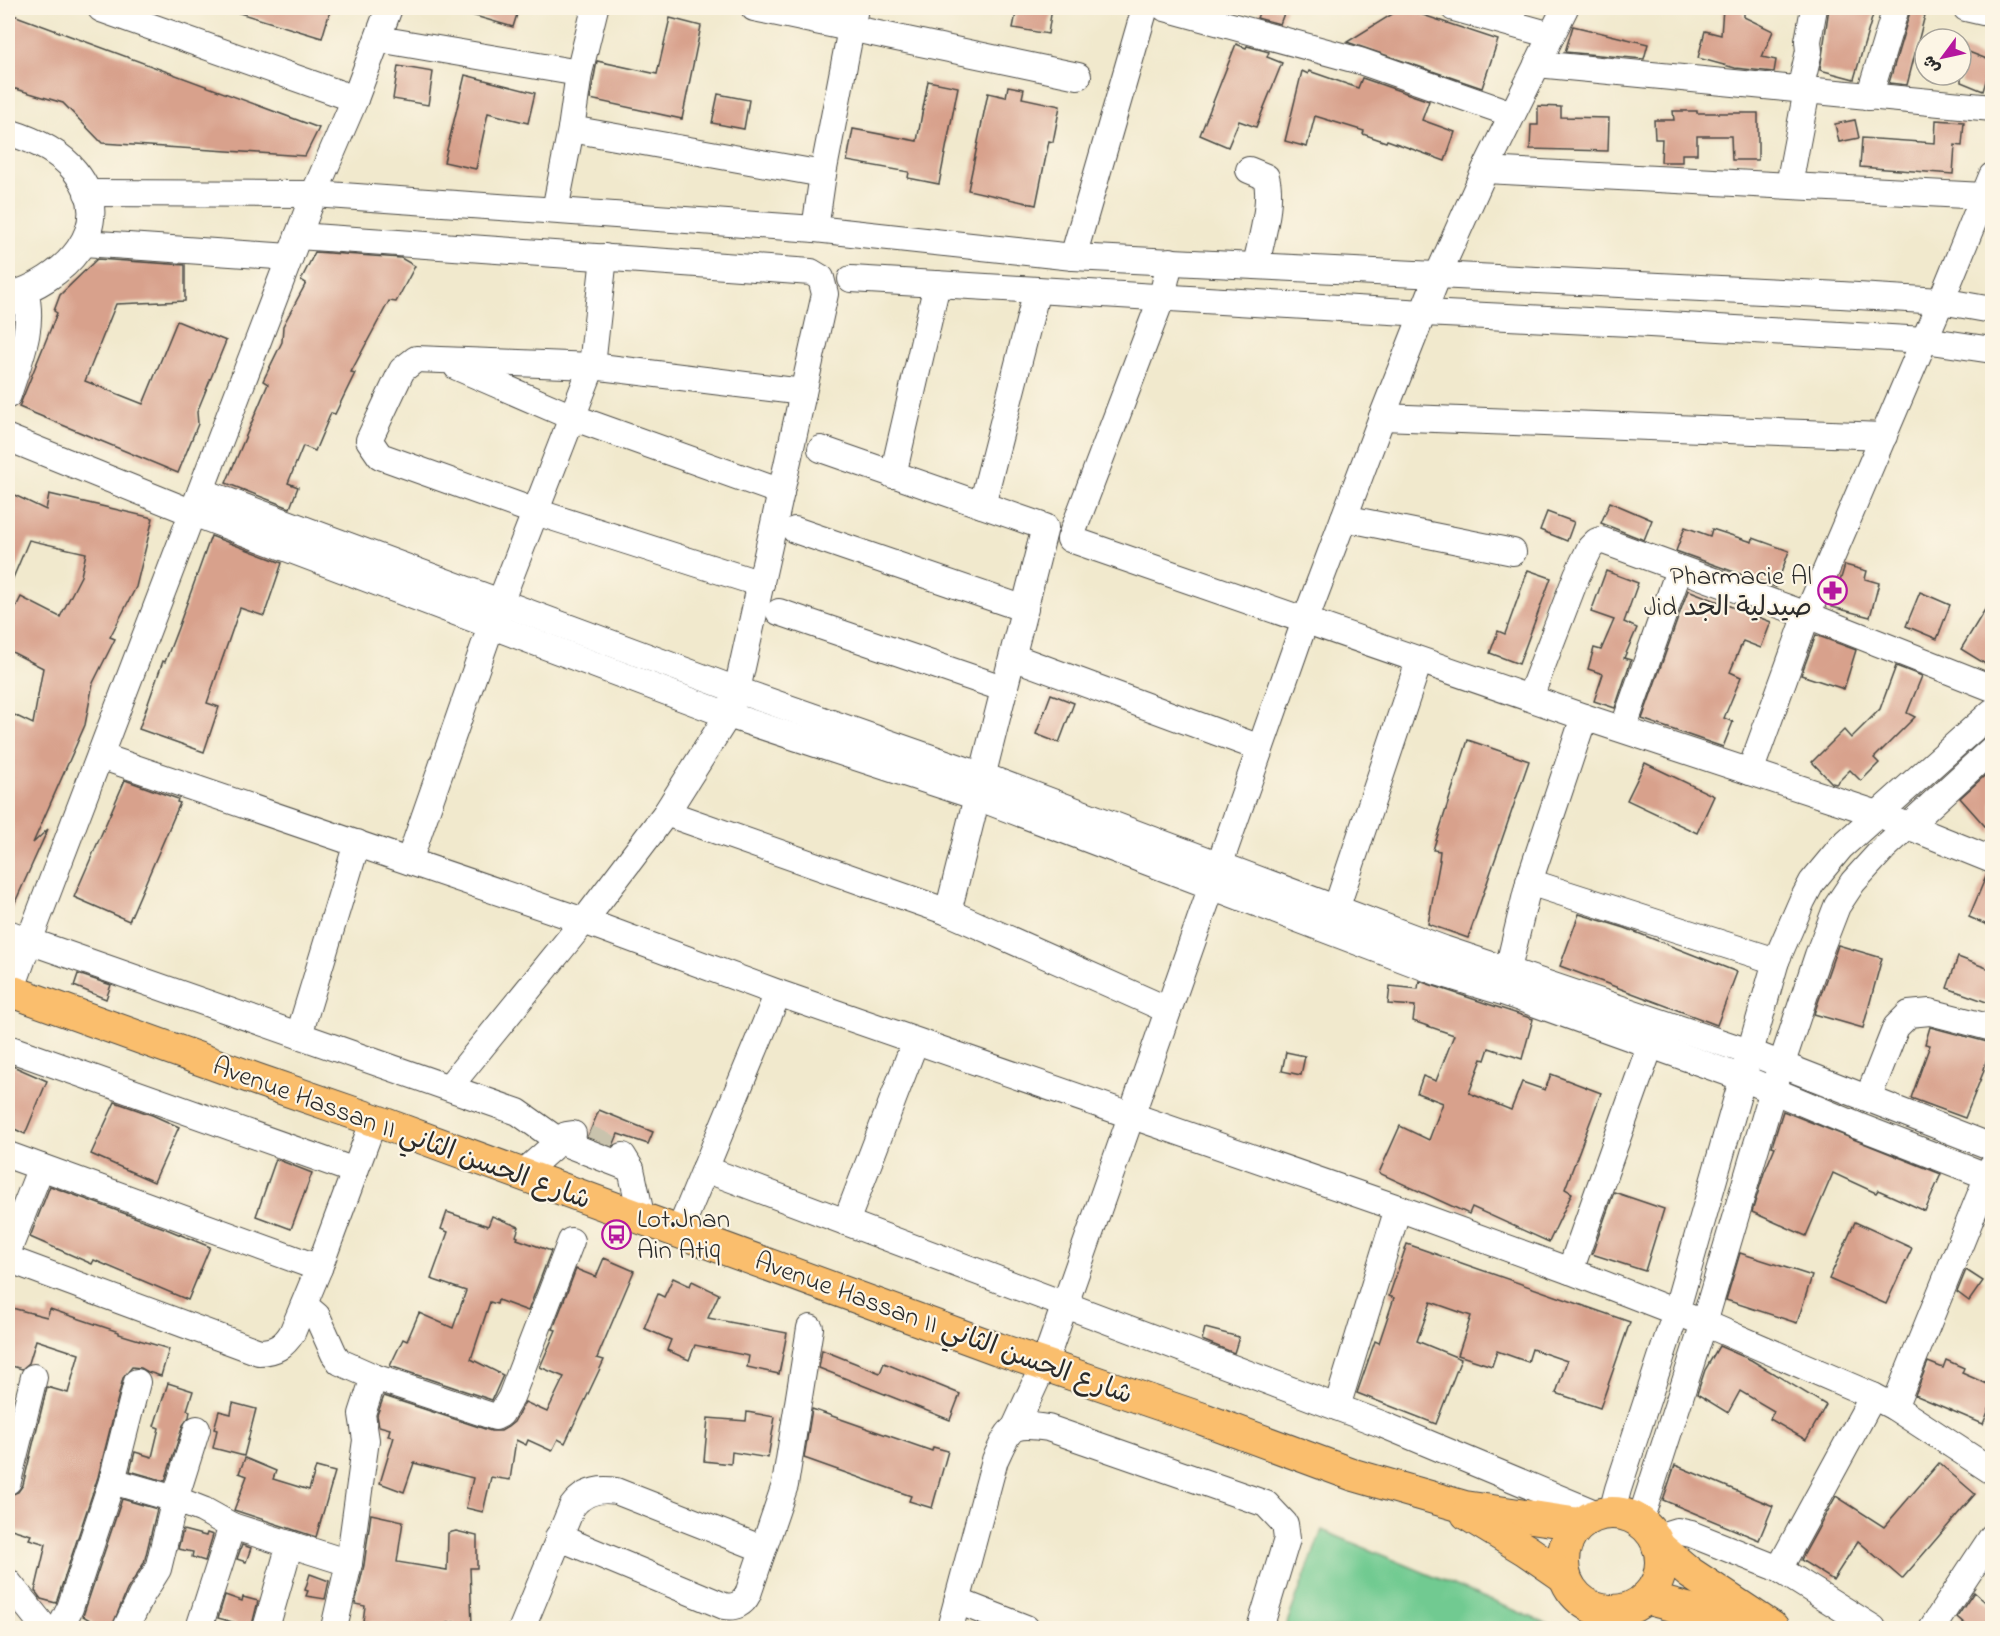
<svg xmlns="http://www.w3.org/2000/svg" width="2000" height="1636" viewBox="0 0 2000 1636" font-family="'Indie Flower','Playpen Sans Arabic',sans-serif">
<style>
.green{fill:#71ca91;stroke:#4e7a5e;stroke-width:1.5}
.building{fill:#d8a18c}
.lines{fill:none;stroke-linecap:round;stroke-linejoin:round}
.minor-tunnel{stroke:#c9c3ad;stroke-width:26;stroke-dasharray:26 13;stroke-linecap:butt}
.minor-casing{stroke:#494843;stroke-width:28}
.major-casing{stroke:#494843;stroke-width:34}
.minor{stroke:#fff;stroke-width:26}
.major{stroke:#fabe6d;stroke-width:32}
.rail{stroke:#2b2b2b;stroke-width:4.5;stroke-dasharray:9 4.5;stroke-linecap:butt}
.labels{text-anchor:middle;stroke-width:4.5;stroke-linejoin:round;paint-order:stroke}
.poi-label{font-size:27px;fill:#2b2b2b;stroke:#fcf5e5;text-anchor:end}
.street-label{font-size:27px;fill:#2b2b2b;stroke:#fcf5e5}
</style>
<rect width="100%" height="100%" fill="#fcf5e5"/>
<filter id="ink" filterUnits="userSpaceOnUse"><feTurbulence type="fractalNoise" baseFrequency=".0167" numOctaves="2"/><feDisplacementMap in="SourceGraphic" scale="12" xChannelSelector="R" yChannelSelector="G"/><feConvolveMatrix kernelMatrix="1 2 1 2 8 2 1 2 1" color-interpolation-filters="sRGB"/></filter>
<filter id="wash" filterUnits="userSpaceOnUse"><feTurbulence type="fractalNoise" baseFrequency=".008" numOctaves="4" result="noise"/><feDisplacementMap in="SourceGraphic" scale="24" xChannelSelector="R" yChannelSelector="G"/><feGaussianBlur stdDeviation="1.35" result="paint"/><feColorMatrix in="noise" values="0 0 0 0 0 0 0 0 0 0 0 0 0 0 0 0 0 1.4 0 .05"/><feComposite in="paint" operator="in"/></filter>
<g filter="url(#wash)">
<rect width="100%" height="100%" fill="#f1e9cd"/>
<!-- green -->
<path class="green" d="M1322,1530L1557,1628H1285Z"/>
<g id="blocks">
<!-- building -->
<g class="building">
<path d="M236,8H331L322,38L236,12Z"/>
<path d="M461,8H519L513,27L461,12Z"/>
<path d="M1017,8H1052L1048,34L1013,28Z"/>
<path d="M1261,8H1286L1280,24L1257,18Z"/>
<path d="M1402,8L1498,40L1482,88L1347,42Z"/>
<path d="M1723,8H1744V17L1773,31L1762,57L1776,60L1774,72L1735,68L1698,58L1705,31L1721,35Z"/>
<path d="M1829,8H1875L1854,79L1820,70Z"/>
<path d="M1910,12L1925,15L1907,85L1889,83Z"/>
<path d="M8,13L319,128L305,156L102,143L63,103L16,89L8,90Z"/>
<path d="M670,18L701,26L682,119L590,99L597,61L657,74Z"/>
<path d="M1573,26L1648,44L1644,59L1565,52Z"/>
<path d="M1236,44L1246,48L1247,46L1269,52L1267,57L1282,63L1256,127L1239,121L1228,147L1200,135Z"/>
<path d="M1961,49L1992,61L1983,91L1961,82Z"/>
<path d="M398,66L433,72L428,105L393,99Z"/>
<path d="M1302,71L1308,74L1309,71L1358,88L1362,78L1429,101L1422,120L1455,132L1445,161L1387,140L1386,142L1363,134L1364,131L1315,116L1307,147L1285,141Z"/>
<path d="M465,75L535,93L528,123L488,113L476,169L444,162Z"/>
<path d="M928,81L958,87L939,184L908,178L909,172L847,161L853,129L917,141Z"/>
<path d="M1008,86L1024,89L1022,98L1060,106L1053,142L1049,141L1036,205L968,190L988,93L1006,97Z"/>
<path d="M718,94L749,100L744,129L712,123Z"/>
<path d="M1538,106L1561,107V117L1609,118L1608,151L1530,149L1531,125H1538Z"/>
<path d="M1673,111H1697V113H1758V160H1732L1731,136H1697V154H1682V162H1661L1662,139H1655L1654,120H1674Z"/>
<path d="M1855,120L1859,138L1839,142L1835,124Z"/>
<path d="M1936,120L1964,122L1962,146L1955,145L1953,174L1860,167L1862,138L1935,143Z"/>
<path d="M315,252L401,258L415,266L396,302L389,301L351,372L355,373L335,414L331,413L315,451L303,446L288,483L298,487L290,508L226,483L268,384L263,381L282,342L283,326L306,283L301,280Z"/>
<path d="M97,259L185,265V301L116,304L85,381L143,404L177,321L226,341L197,412L198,424L178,473L19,407L57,313L54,311L60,295Z"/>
<path d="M8,492L46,510L49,494L153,518L136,587L110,637L115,639L93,683L85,725L33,843L48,829L8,918V712L33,724L43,668L8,650V623L21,597L60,617L81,576L86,553L29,540L8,590Z"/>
<path d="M1610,502L1652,520L1644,540L1601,523Z"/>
<path d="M1547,512L1574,522L1567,541L1540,530Z"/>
<path d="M1685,527L1710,536L1712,529L1752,542L1753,538L1789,551L1776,587L1676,551Z"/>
<path d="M211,536L282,563L264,616L240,608L207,703L219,707L204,752L139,729L163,661L165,662L178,628Z"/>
<path d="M1845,565L1867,571L1865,579L1879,583L1870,617L1832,607Z"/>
<path d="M1528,570L1551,578L1519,664L1490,653L1498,631L1505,634Z"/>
<path d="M1606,571L1638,583L1624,622L1637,628L1624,658L1631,660L1615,708L1594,701L1603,674L1588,669L1594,648L1601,650L1614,620L1591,612Z"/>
<path d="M1688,590L1771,622L1761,648L1743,641L1730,672L1741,677L1724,718L1733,722L1723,747L1642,719Z"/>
<path d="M1920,592L1950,605L1937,639L1906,626Z"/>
<path d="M1992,598V657L1987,665L1961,649Z"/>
<path d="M1816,635L1856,650L1844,689L1801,675Z"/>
<path d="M1896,666L1922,676L1907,713L1915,717L1874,758L1879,763L1861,781L1850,770L1836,784L1832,783L1812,762L1844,730L1851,738L1880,709Z"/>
<path d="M1051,694L1074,703L1059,743L1036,734Z"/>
<path d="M1468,740L1529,761L1468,938L1428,924L1440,860H1439L1440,851L1433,850Z"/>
<path d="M1645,763L1714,796L1697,833L1627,800Z"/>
<path d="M1992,769V834L1960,798Z"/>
<path d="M125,780L178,799L177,802L180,803L129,921L74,897Z"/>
<path d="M1987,874L1992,875V927L1969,917Z"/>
<path d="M1579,914L1625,928L1737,972L1717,1025L1560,966Z"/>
<path d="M1838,945L1882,958L1863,1028L1814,1014Z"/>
<path d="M1958,957L1992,970V1004L1947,988Z"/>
<path d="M78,974L111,985L106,999L74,986Z"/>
<path d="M1419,981L1533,1019L1522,1059L1489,1048L1485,1060L1482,1059L1469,1093L1511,1110L1522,1082L1545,1090L1551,1074L1601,1093L1565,1189L1572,1193L1549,1242L1472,1207L1469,1214L1379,1173L1400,1126L1429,1140L1443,1103L1417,1093L1423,1076L1436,1081L1454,1035L1413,1021L1415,1006L1388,1004L1390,986L1418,989Z"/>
<path d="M1930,1027L1991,1043L1983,1073L1965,1118L1911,1098L1930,1045L1925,1044Z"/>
<path d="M1286,1052L1305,1056L1301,1075L1282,1071Z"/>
<path d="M8,1064L47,1081L25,1134L8,1126Z"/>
<path d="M115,1102L152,1115L179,1127L154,1182L91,1154Z"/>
<path d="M599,1110L653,1132L648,1144L618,1134L613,1146L588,1136Z"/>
<path d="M1783,1111L1941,1174L1925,1211L1878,1190L1876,1193L1833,1173L1806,1236L1752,1212L1764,1173L1775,1147L1772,1146Z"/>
<path d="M276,1159L312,1173L291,1229L256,1216Z"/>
<path d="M50,1186L164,1228L210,1247L188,1300L94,1260L92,1264L30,1237Z"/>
<path d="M1614,1192L1664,1209L1645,1271L1592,1254Z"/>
<path d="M447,1212L488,1226L492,1216L519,1227L516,1236L518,1237L517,1239L551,1251L528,1311L498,1300L497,1304L490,1302L471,1359L503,1375L492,1400L390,1366L403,1339L407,1341L419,1313L453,1328L466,1291L431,1279L448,1232L441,1229Z"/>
<path d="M1855,1222L1912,1248L1886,1304L1829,1279Z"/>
<path d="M1407,1244L1630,1322L1600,1408L1556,1393L1567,1361L1532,1349L1528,1362L1497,1351L1492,1366L1458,1355L1471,1316L1431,1302L1417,1341L1461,1359L1436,1424L1357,1393L1375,1341L1379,1343L1394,1298L1389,1296Z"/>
<path d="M1740,1253L1812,1276L1797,1323L1726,1300Z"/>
<path d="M604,1258L634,1271L597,1358L604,1360L565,1443L558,1439L552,1451L528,1440L526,1445L516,1440L510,1480L491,1477L483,1512L466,1508L473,1478L414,1463L404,1492L380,1483L394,1437L388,1436L390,1429L379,1426L377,1415L384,1396L491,1431H501L508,1427L514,1422L525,1402L547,1412L564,1377L540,1367L556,1330L553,1329L576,1269L596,1277Z"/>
<path d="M1966,1270L1983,1281L1969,1301L1957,1292Z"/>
<path d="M673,1278L690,1286L692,1281L719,1294L708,1318L787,1333L779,1374L747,1367L749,1356L695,1345L689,1360L667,1350L671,1340L644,1328L658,1294L664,1297Z"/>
<path d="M8,1307L47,1317L50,1309L119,1332V1334L169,1349L161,1376L148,1372L141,1368L132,1367L123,1378L98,1477L56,1603L41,1599L35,1591L46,1544L29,1539L31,1535L8,1528V1496L18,1492L23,1485L47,1387L68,1393L79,1354L36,1340L29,1363L22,1369L8,1365Z"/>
<path d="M1205,1328L1239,1337L1234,1353L1202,1340Z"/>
<path d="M1719,1346L1751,1360L1826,1405L1806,1440L1770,1419L1774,1411L1740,1391L1728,1413L1697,1394L1705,1370Z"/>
<path d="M822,1350L880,1373L884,1363L960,1394L950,1420L819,1368Z"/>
<path d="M1946,1360L1964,1368L1962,1373L1992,1386V1402L1983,1424L1915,1395L1928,1362L1943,1368Z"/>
<path d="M168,1383L193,1391L187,1410L190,1411L189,1417L183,1425L165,1481L130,1471L135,1452L152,1457L159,1428L154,1426Z"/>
<path d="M233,1403L256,1409L244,1456L213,1448L217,1430L214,1429L219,1411L231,1414Z"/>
<path d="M812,1409L932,1451L933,1447L948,1451L932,1508L909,1501L911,1496L804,1458Z"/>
<path d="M747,1412L775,1417L768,1458L732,1452L731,1464L704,1461L708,1418L746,1421Z"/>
<path d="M245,1458L276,1471L273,1479L309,1490L316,1467L335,1472L316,1537L234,1510L247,1476L239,1473Z"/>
<path d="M1939,1463L1975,1494L1902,1579L1858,1541L1833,1580L1801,1560L1836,1496L1884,1527Z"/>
<path d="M1675,1465L1773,1506L1759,1540L1663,1500Z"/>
<path d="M122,1499L157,1509L144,1563L127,1590L111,1629H90L93,1622L83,1616Z"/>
<path d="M371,1514L403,1521L397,1562L447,1570L448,1533L456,1531L477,1536V1568H470L472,1627L455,1628L454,1622L415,1629H388L387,1624L363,1621L365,1606L355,1604L364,1565Z"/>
<path d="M183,1530L206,1536L207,1533L213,1535L205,1561L192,1557L193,1552L178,1549Z"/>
<path d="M242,1545L251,1548L246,1562L237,1559Z"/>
<path d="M310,1574L329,1581L325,1599L306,1596L308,1591L305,1590Z"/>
<path d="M1974,1592L1992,1608V1629H1971L1957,1617Z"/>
<path d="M225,1595L242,1601L243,1597L258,1601L251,1629H234L236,1623L218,1618Z"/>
</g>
</g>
</g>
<g filter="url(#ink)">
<use href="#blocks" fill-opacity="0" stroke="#494843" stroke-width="1.5"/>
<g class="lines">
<!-- minor-tunnel -->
<path class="minor-tunnel" d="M587,1138L612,1149"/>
<defs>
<g id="minor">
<path d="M101,8V9L355,99"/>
<path d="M595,8L579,73L571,129L823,174"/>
<path d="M754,8L1078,76"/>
<path d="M1165,8L1360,61L1512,114"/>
<path d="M1454,8L1551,35"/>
<path d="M1966,8L1992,14"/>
<path d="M378,39L579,73"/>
<path d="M1537,64L1992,108"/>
<path d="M1800,90L1809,51L1808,41L1814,8"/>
<path d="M1869,97L1896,8"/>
<path d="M8,132C31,139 59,151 75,171C121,227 61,282 8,296"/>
<path d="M1249,170L1266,177C1273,201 1261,240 1256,265"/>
<path d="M1485,170L1984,196L1992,198"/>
<path d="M1789,185L1807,90"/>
<path d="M87,193L314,194L815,229L1073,257L1841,295L1941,301L1992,310"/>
<path d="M555,210L571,129"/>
<path d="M815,229L823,174L855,8"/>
<path d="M298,236L811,272L821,278L825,294L737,690L728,715L666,813L584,921L449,1087"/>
<path d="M84,243L290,257"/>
<path d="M1073,257L1145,8"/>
<path d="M1170,261L1162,297L1070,539L1584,717L1878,814L1992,860"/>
<path d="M851,279L1424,313L1650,324L1925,340L1992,350"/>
<path d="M457,367L572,417L781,492"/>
<path d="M8,395C19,360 35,328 25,291"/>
<path d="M1382,417L1884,436"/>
<path d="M8,438L193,513L728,715L977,797L1437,972L1503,992L1743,1078L1858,1126L1992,1178"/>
<path d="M893,475L937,284"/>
<path d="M201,491L737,690L983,776L1444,949L1749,1052L1992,1147"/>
<path d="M982,505L1037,290"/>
<path d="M1344,518L1513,552"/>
<path d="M795,530L1025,609"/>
<path d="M761,584L536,512L380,456L369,440L402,370L416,359L592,366L803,392"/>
<path d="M779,612L1005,689"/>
<path d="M1013,657L1260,748"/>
<path d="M1530,697L1577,575L1590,548L1597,541L1601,540L1807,615L1992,688"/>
<path d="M1623,729L1679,570"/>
<path d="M100,756L584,921L778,993L1398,1208L1570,1271"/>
<path d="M1750,772L1807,615L1941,301L1992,176"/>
<path d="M666,813L948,912L1045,527L821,449"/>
<path d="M409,861L491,626L592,366L604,257"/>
<path d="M1529,882L1776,961"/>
<path d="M1336,909L1419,661"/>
<path d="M948,912L1168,1010"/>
<path d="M8,933L29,941L314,194L355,99L389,8"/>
<path d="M1504,986L1529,882L1584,717"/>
<path d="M11,991L29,941L518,1112L559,1141L631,1169"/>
<path d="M299,1035L357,843"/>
<path d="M1650,1046L1570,1271L1704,1323L1873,1396L1894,1407L1992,1471"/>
<path d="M8,1048L355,1171"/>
<path d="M1868,1098L1896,1027L1909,1014L1930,1012L1992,1028"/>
<path d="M8,1155L319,1268"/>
<path d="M623,1156L631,1169L642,1219"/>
<path d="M705,1169L1384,1425L1597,1514"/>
<path d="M521,1175L566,1135L573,1134"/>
<path d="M846,1222L915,1042"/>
<path d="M679,1232L778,993"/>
<path d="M8,1251L41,1167"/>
<path d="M8,1259L259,1352C275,1352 284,1346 292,1333L319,1268L374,1120"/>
<path d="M304,1305L317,1316L334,1354L340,1362L374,1377L495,1417L501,1414L511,1397L571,1241"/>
<path d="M1337,1407L1398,1208"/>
<path d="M1894,1407L1992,1166"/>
<path d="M1015,1427L1044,1364L1305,621L1382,417L1438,275L1485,170L1565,8"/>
<path d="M197,1429L175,1499L203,1510L232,1526L199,1628"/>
<path d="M8,1481L34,1377"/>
<path d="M112,1481L175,1499L158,1569L141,1596L126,1628"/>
<path d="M1612,1512L1618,1489L1676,1312L1776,961L1802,901L1812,882L1841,847L1992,712"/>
<path d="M1640,1521L1704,1323L1773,1090L1818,955L1837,906L1853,882L1884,848L1992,749"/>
<path d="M232,1526L349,1563"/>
<path d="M558,1537L724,1606C735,1608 743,1604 748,1594L785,1485L810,1328"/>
<path d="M1654,1538L1677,1531L1691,1534L1779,1569L1873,1628"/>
<path d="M1779,1569L1873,1396"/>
<path d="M8,1582L45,1628"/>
<path d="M957,1601L1026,1628"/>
<path d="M60,1628L70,1608L112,1481L137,1382"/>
<path d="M266,1628L290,1544"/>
<path d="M334,1628L349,1563L366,1440L362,1414L374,1377"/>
<path d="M522,1628L572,1507C583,1492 598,1488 616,1491L763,1549"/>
<path d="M950,1628L995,1460C1010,1428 1009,1422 1048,1428L1266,1504L1285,1524L1287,1539L1260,1628"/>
<path d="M1932,1628L1992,1537"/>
</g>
<g id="major">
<path d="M8,990L258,1080L374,1120L998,1349L1203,1419L1354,1475L1465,1507L1579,1524"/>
<circle cx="1612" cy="1562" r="49"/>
<path d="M1467,1514L1526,1550L1565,1577"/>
<path d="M1658,1546L1690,1573L1773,1628"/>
<path d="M1645,1598L1752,1626"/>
</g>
</defs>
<!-- minor casing -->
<use href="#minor" class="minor-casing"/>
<!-- major casing -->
<use href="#major" class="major-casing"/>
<!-- minor -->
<use href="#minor" class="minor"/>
<!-- major -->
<use href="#major" class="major"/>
<!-- rail -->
<path class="rail" d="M8,1617L17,1628"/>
</g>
</g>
<!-- icons -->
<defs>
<symbol id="pharmacy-ring" viewBox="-11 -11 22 22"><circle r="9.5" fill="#fcf5e5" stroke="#b5179e" stroke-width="1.5"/><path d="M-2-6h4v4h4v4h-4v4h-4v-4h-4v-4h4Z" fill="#b5179e"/></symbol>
<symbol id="bus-ring" viewBox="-11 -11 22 22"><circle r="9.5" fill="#fcf5e5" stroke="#b5179e" stroke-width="1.5"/><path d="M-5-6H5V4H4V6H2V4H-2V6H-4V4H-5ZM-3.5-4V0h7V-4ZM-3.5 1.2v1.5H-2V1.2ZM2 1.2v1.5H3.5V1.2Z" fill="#b5179e"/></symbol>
</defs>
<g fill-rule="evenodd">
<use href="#pharmacy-ring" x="1816" y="574" width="33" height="33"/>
<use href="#bus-ring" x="600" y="1218" width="33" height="33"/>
</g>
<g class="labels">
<!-- poi labels -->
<g class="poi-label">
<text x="1812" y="584">Pharmacie Al<tspan x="1812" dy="31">Jid صيدلية الجد</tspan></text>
<text x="637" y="1227" text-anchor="start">Lot.Jnan<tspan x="637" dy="31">Ain Atiq</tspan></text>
</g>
<!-- street labels -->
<g class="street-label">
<text transform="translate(402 1132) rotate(20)" y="9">Avenue Hassan II شارع الحسن الثاني</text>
<text transform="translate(944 1327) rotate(20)" y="9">Avenue Hassan II شارع الحسن الثاني</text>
</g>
</g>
<!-- margin -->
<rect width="2000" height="1636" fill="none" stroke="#fcf5e5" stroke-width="30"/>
<!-- north arrow -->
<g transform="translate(1943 57) rotate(237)"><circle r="28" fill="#fcf5e5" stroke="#a8a49b" stroke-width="1.5"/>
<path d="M0-4.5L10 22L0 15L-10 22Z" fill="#b5179e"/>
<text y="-9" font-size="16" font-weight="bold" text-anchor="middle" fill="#2b2b2b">ش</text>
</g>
</svg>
